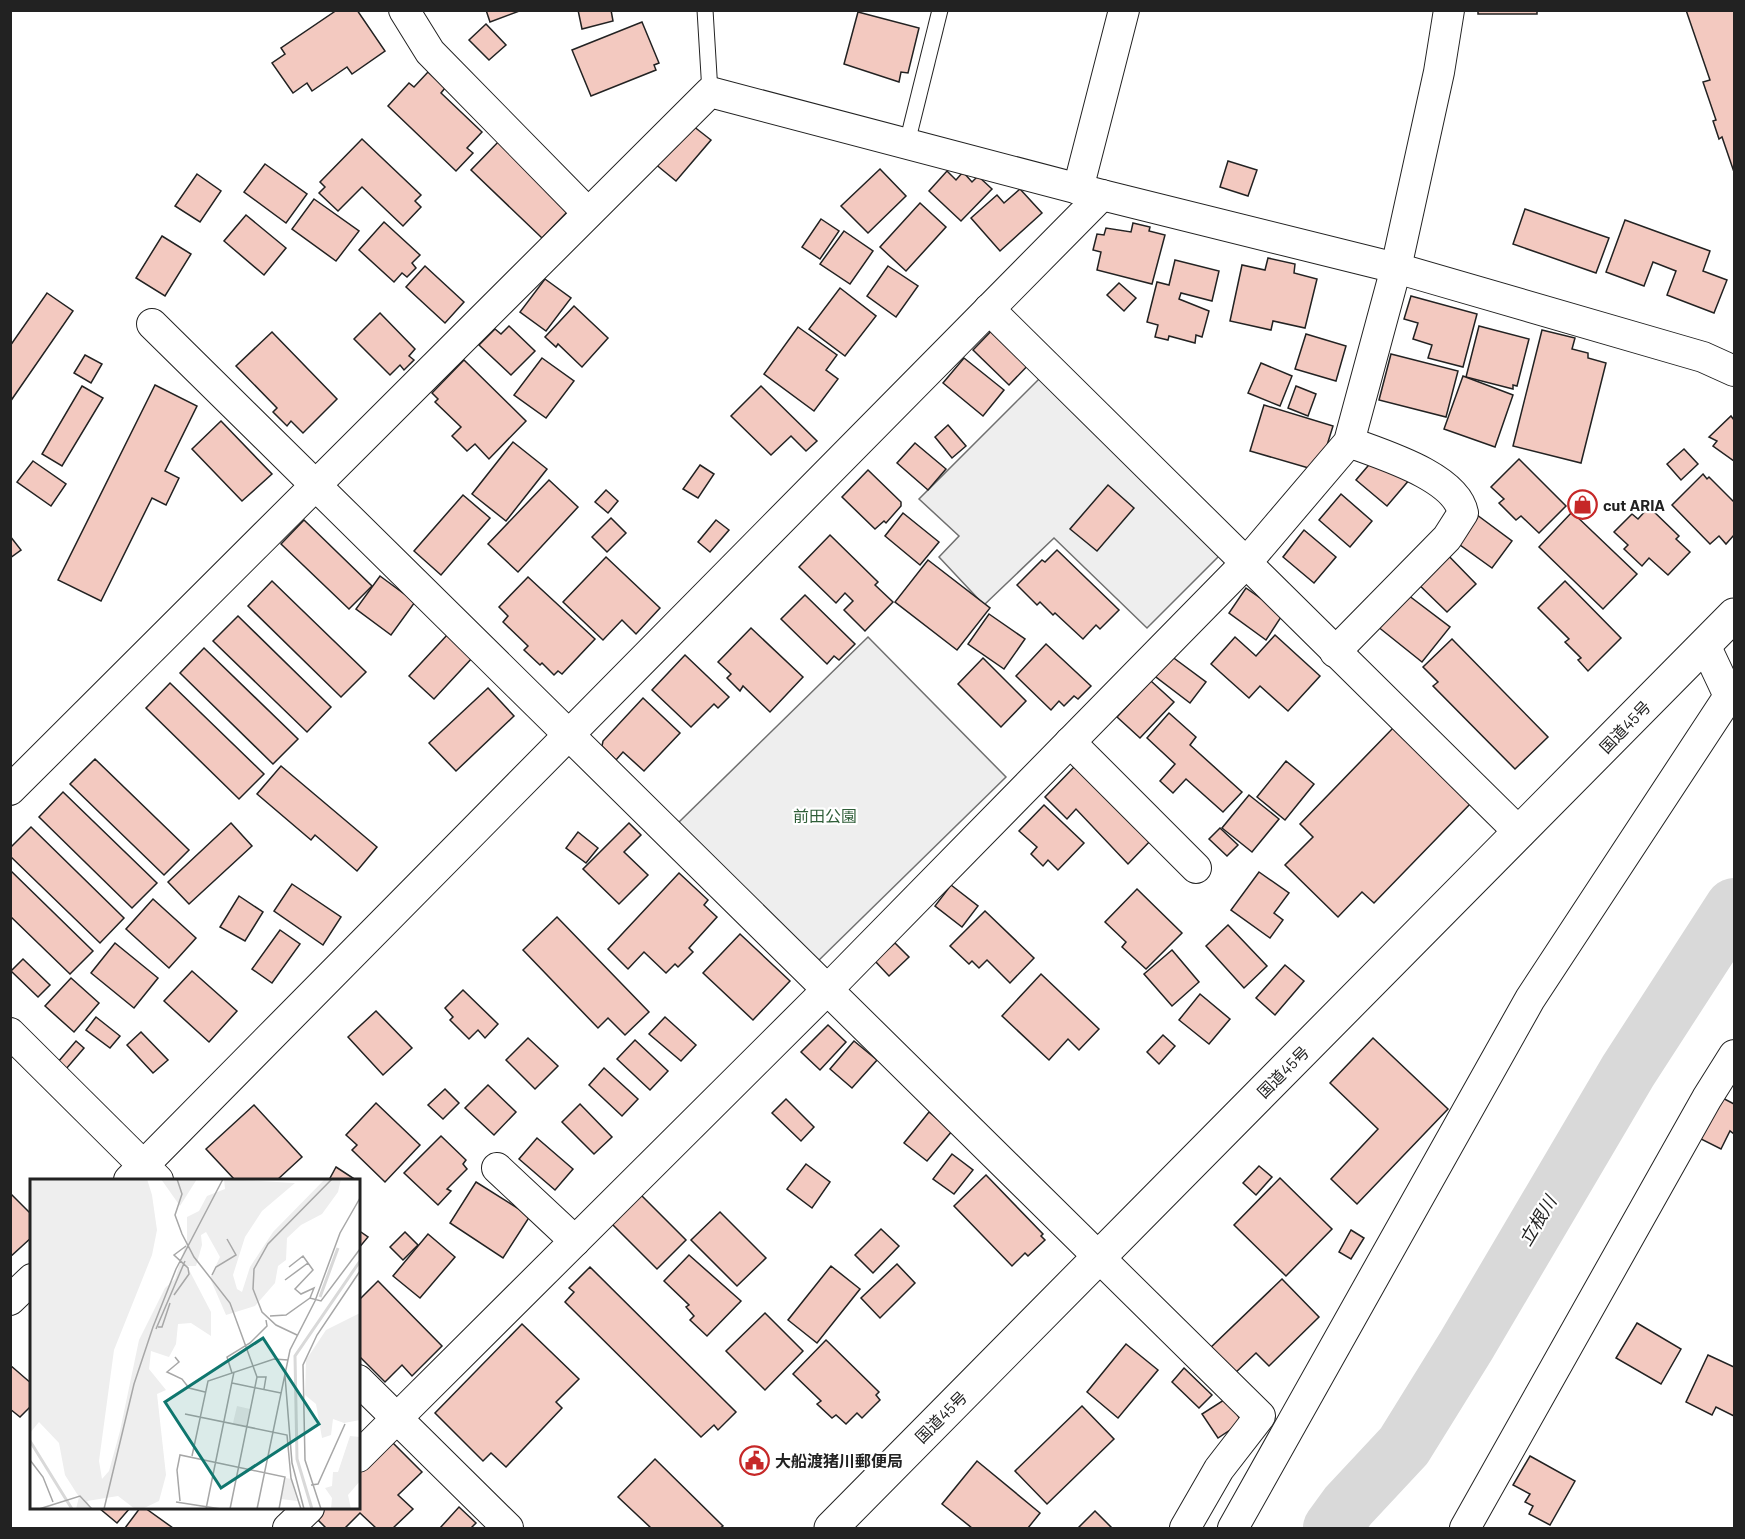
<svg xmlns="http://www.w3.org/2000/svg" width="1745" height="1539" viewBox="0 0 1745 1539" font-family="Barlow,'Noto Sans JP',sans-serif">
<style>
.green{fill:#eee;stroke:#6f6f6f;stroke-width:1.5}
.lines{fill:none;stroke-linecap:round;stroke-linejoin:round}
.river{stroke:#d9d9d9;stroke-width:58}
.building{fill:#f3c9c0;stroke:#222;stroke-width:1.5}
.lane-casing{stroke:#222;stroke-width:17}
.street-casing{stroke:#222;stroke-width:32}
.highway-casing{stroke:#222;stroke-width:35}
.lane{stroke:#fff;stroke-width:15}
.street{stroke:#fff;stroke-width:30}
.highway{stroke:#fff;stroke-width:33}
.labels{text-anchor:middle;stroke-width:4.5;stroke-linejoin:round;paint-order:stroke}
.poi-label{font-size:16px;font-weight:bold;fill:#222;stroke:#fff;text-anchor:start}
.street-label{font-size:16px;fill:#222;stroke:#fff}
.park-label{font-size:16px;fill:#2f5e38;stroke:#fff}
.water-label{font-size:18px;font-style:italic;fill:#222;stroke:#fff}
.inset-river{fill:none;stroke:#d9d9d9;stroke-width:3}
.inset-road{fill:none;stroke:#a7a7a7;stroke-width:1.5}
.view{fill:#0f766e;fill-opacity:0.15;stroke:#0f766e;stroke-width:3}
.inset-edge{fill:none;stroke:#222;stroke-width:3}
</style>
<rect width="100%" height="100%" fill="#fff"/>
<!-- green -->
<g class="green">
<path d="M1043,375L1221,554L1147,628L1054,538L984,605L939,557L959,536L919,499Z"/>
<path d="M868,637L1006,777L815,964L677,824Z"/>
</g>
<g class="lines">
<!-- river -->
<path class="river" d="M1332,1528L1348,1506L1404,1446L1466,1346L1628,1071L1734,907"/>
</g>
<!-- building -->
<g class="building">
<path d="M337,10H357L385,51L352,74L347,67L312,91L307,83L293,93L272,63L285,54L281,48Z"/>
<path d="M486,10H522L490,22Z"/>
<path d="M578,10H611L613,21L582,29Z"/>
<rect x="1478" y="10" width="59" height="4"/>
<path d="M1686,10H1734V172L1722,137L1719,139L1713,121L1716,120L1703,82L1710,80Z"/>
<path d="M858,12L919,28L908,73L901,72L899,82L844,64Z"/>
<path d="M642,22L659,63L654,65L656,70L591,96L572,50Z"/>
<path d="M486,24L506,45L489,60L469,40Z"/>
<path d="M428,72L445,88L441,93L482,132L467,148L473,153L456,171L388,106L409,83L414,87Z"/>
<path d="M688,122L711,140L676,181L654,163Z"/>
<path d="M362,139L421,195L415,201L421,207L403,226L362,187L338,211L319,193L325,187L320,182Z"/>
<path d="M501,139L571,208L542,238L471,170Z"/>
<path d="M1228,161L1257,170L1248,196L1220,187Z"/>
<path d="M265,164L307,194L286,223L244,192Z"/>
<path d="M880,169L906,196L868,233L841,206Z"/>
<path d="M947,171L956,180L963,172L972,182L978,176L992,189L961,221L929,191Z"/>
<path d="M197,174L221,191L200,222L175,206Z"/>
<path d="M1020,189L1042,213L1000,251L971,218L997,195L1004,203Z"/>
<path d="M314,199L359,231L336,261L292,229Z"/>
<path d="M920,203L946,227L906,271L880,247Z"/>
<path d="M1525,209L1609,238L1596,273L1513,244Z"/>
<path d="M246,215L286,248L264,275L224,241Z"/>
<path d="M821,219L839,231L820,259L802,247Z"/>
<path d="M1625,220L1710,251L1703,271L1727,280L1714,313L1667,295L1676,271L1653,262L1644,286L1606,272Z"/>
<path d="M384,222L420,255L412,263L416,268L407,277L402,273L394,282L359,250Z"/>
<path d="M1133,223L1150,227L1149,231L1165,235L1152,284L1097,270L1101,252L1093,250L1097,234L1104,235L1106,228L1131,232Z"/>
<path d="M844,231L873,251L850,284L820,264Z"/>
<path d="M162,236L191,254L165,296L136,278Z"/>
<path d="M1268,258L1295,264L1294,273L1317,279L1305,328L1273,321L1271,330L1230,321L1242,265L1265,270Z"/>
<path d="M1175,260L1219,271L1212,301L1181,293L1179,299L1209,311L1202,337L1196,335L1195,343L1169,336L1168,340L1155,337L1158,325L1147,322L1157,282L1169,285Z"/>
<path d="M425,266L464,302L445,323L406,287Z"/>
<path d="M888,266L918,286L896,317L867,296Z"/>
<path d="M545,279L571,298L546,331L520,312Z"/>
<path d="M1119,283L1136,298L1124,311L1107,295Z"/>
<path d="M840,288L876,316L845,356L809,329Z"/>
<path d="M47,293L73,311L10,402V346Z"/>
<path d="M1411,296L1477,314L1463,367L1428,358L1432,345L1413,339L1418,323L1404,319Z"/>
<path d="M574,306L608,338L582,367L558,344L556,347L545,337Z"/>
<path d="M380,313L415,349L409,356L414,360L404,370L400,365L390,375L354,339Z"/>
<path d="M998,324L1035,358L1009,385L973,350Z"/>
<path d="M509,326L535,351L511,375L479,345L495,329L501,334Z"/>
<path d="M1479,326L1529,339L1517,386L1513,385V389L1466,377Z"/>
<path d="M798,327L837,355L826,370L838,379L814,411L764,374Z"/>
<path d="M1542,330L1575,338L1572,349L1588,353V358L1606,363L1581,463L1513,446Z"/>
<path d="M272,332L337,399L303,433L291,421L287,426L273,412L277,408L236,366Z"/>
<path d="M1306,334L1346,346L1336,381L1295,369Z"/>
<path d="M1391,354L1458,371L1446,417L1379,400Z"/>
<path d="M85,355L102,364L91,383L74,373Z"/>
<path d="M542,358L574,381L546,418L514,395Z"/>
<path d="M964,358L1004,390L983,416L943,383Z"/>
<path d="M464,360L526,421L489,459L475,444L467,451L452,436L461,427L435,402L438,399L432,393Z"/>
<path d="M1261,363L1292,376L1280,406L1248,393Z"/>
<path d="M1463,376L1513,395L1495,447L1444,429Z"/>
<path d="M155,385L197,406L165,471L179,478L166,505L152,498L101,601L58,580Z"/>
<path d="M82,386L103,398L62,466L42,454Z"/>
<path d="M761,386L817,441L806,451L791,436L771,455L731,416Z"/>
<path d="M1296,386L1316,394L1308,416L1288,408Z"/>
<path d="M1264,405L1333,426L1319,471L1250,451Z"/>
<path d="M1731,416L1734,420V461L1713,446L1717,441L1709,437Z"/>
<path d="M221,421L272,474L242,501L192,449Z"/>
<path d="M948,425L966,446L952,458L935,437Z"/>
<path d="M513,442L547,469L506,521L472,494Z"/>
<path d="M915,443L946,469L928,490L897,463Z"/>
<path d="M1684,449L1698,464L1681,480L1667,464Z"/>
<path d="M1379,453L1410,479L1387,506L1356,480Z"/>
<path d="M1519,459L1566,506L1539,533L1521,516L1516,520L1499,503L1504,499L1491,487Z"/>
<path d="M33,461L66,484L51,506L17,482Z"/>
<path d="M700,465L714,474L698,498L683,489Z"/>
<path d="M868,470L901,502V506L886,523L884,521L875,529L842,497Z"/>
<path d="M1703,474L1707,479L1709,477L1734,502V535L1726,544L1719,536L1710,544L1672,505Z"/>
<path d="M549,480L578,507L518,572L488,544Z"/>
<path d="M1108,485L1134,508L1097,551L1070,529Z"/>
<path d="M606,490L618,501L608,513L595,502Z"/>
<path d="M1341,494L1372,521L1350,547L1319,520Z"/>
<path d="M463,495L490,518L441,575L414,551Z"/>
<path d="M1649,507L1679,536L1676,539L1690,552L1668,575L1649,558L1642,566L1624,549L1628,545L1614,532L1632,514L1638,519Z"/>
<path d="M1469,509L1512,541L1492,568L1449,537Z"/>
<path d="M1572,512L1637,574L1603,609L1539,547Z"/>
<path d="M903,513L939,542L920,565L885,536Z"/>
<path d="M611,518L626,533L607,552L592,537Z"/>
<path d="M304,520L372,586L349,609L281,544Z"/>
<path d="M716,520L729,530L710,552L698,542Z"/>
<path d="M1304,530L1336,557L1314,583L1283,557Z"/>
<path d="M830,535L878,582L875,585L893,602L865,631L844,610L853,601L845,593L836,603L799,567Z"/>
<path d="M10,536L21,550L10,558Z"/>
<path d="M1441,548L1476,584L1447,612L1412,578Z"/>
<path d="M1057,550L1119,610L1100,629L1096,625L1083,639L1055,613L1053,615L1040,602L1037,605L1017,585L1042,560L1045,562Z"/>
<path d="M606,557L660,608L636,634L622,620L603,640L563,602Z"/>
<path d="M928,560L990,608L957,650L895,602Z"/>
<path d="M380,576L415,602L391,635L356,609Z"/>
<path d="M528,577L595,639L562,674L558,671L554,675L542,663L540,665L524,650L528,646L503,622L508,616L499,607Z"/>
<path d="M272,581L366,672L341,697L248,606Z"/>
<path d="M1565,581L1621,638L1588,671L1578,660L1581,658L1565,642L1569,639L1538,608Z"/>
<path d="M1246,588L1283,614L1266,640L1229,613Z"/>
<path d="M1404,592L1450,627L1422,662L1377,626Z"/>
<path d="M805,595L855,644L839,660L834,656L827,664L781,619Z"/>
<path d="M989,614L1025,639L1004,669L968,644Z"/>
<path d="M238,616L331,707L307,732L213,641Z"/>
<path d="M751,628L803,677L770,712L743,686L740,691L727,678L731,674L718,662Z"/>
<path d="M448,634L473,657L434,699L409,676Z"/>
<path d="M1275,635L1320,676L1288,711L1260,686L1249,698L1211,664L1235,637L1256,656Z"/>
<path d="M1452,639L1548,737L1515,769L1433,686L1438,682L1423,667Z"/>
<path d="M1046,644L1091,686L1078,699L1074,696L1064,706L1059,701L1051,710L1016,676Z"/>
<path d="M204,648L298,739L273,764L180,673Z"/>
<path d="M1167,653L1206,682L1190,703L1152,674Z"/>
<path d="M685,655L729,697L718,708L714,704L691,727L652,690Z"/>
<path d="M983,658L1026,701L1001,727L958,684Z"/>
<path d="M1151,681L1174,702L1140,738L1117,717Z"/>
<path d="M170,683L264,774L239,799L146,708Z"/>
<path d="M488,688L514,716L456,771L429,743Z"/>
<path d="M643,698L680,733L644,771L623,752L616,760L602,746L603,741Z"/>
<path d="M1169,713L1196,737L1190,745L1242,792L1223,812L1186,779L1173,793L1160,781L1175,764L1147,738Z"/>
<path d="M1394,727L1472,802L1374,903L1362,892L1338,917L1285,865L1313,837L1300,824Z"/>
<path d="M95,759L189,850L164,875L70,784Z"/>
<path d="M1286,761L1314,784L1285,820L1257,797Z"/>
<path d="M1077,764L1153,838L1128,864L1076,809L1067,819L1045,797Z"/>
<path d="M281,766L377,847L357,871L315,835L311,840L257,794Z"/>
<path d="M63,792L157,883L132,908L39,817Z"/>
<path d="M1249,795L1279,819L1252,852L1222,828Z"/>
<path d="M1044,805L1084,843L1058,870L1048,860L1043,866L1031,854L1037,847L1019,831Z"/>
<path d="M231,823L252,846L189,904L168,882Z"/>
<path d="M629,823L641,835L624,852L648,875L619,904L583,869Z"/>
<path d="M31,827L124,918L100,943L10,856V848Z"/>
<path d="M1220,828L1238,845L1227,856L1209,839Z"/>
<path d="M578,832L598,848L586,863L566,848Z"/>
<path d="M10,870L93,951L70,974L10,916Z"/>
<path d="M1259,872L1289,893L1274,913L1283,920L1270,938L1231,910Z"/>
<path d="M679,873L708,900L704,905L717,917L689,948L693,952L678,967L675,964L666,973L644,952L628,969L608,949Z"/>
<path d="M292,884L341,917L323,945L274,911Z"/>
<path d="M951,885L978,906L962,927L935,906Z"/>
<path d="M1137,889L1182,933L1146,969L1122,947L1126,942L1105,922Z"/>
<path d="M239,896L263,912L245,941L220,927Z"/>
<path d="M153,899L196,938L169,968L126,929Z"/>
<path d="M985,911L1034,958L1010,983L987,960L979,968L972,961L969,964L950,946Z"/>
<path d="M557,917L649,1012L625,1035L608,1018L598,1028L523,950Z"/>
<path d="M1228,925L1267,966L1244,988L1206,946Z"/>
<path d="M280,930L300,944L272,983L252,969Z"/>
<path d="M740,934L790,981L753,1020L703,973Z"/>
<path d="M115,943L158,978L134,1008L91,973Z"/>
<path d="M895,943L909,957L889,976L875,961Z"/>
<path d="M1172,950L1199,982L1172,1006L1144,974Z"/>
<path d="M23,959L50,985L38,997L11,971Z"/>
<path d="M1285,965L1304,981L1275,1015L1256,998Z"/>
<path d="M192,971L237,1011L209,1042L164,1001Z"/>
<path d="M1041,974L1099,1029L1079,1050L1068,1039L1049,1060L1002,1016Z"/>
<path d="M71,978L99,1003L74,1032L45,1006Z"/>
<path d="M463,990L498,1024L485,1038L478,1030L469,1039L450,1020L453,1017L445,1008Z"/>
<path d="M1200,994L1230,1019L1209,1044L1179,1020Z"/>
<path d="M376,1011L412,1048L383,1075L348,1037Z"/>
<path d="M96,1017L120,1036L110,1048L86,1030Z"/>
<path d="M665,1017L696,1045L681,1061L649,1034Z"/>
<path d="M828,1025L846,1042L820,1070L801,1052Z"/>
<path d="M141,1032L168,1060L153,1073L127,1045Z"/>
<path d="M1163,1035L1175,1046L1159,1064L1147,1052Z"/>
<path d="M528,1038L558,1066L535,1089L506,1060Z"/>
<path d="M1373,1038L1448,1109L1357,1204L1331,1179L1378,1129L1330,1083Z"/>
<path d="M635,1040L668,1071L650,1090L617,1059Z"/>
<path d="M76,1041L84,1048L60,1076L52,1069Z"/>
<path d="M854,1041L877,1060L852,1088L830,1069Z"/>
<path d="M604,1068L638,1099L622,1116L589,1085Z"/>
<path d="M488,1085L516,1112L494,1135L465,1108Z"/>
<path d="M445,1089L459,1103L443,1119L428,1105Z"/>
<path d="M1717,1095L1734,1104V1134L1730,1131L1721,1149L1695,1136Z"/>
<path d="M786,1099L814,1127L801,1141L772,1113Z"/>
<path d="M376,1103L420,1145L385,1182L352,1150L357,1145L346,1135Z"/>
<path d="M580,1104L612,1137L594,1154L562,1122Z"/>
<path d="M254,1105L302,1157L277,1180H235L206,1149Z"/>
<path d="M929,1112L952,1131L927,1161L904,1143Z"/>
<path d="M441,1136L466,1160L463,1164L467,1169L447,1189L451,1191L438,1205L404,1173Z"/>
<path d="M537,1138L573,1169L555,1190L519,1159Z"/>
<path d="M952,1154L973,1170L954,1194L933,1179Z"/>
<path d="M806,1164L830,1182L812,1208L787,1189Z"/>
<path d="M1259,1166L1272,1177L1256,1195L1243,1183Z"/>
<path d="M336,1167L356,1180H329Z"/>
<path d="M986,1175L1043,1234L1041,1236L1045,1240L1028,1256L1025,1253L1012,1266L954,1206Z"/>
<path d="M1280,1178L1332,1229L1286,1276L1234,1225Z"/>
<path d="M476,1182L530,1216L503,1258L450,1223Z"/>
<path d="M10,1193L32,1215V1237L10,1257Z"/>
<path d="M640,1194L686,1240L657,1269L611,1223Z"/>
<path d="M720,1212L766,1258L737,1286L691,1240Z"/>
<path d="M881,1229L899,1246L873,1273L855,1255Z"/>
<path d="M358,1230L368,1237L358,1249Z"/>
<path d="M1351,1230L1364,1238L1351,1259L1339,1252Z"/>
<path d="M405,1232L418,1245L403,1260L390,1247Z"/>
<path d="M428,1234L455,1257L420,1298L393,1276Z"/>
<path d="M689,1255L741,1301L707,1336L690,1320L694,1316L686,1307L689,1305L664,1281Z"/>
<path d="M897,1264L915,1283L880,1318L861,1298Z"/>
<path d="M831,1266L860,1289L817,1343L788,1320Z"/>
<path d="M590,1267L736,1412L718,1430L714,1425L701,1437L565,1302L574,1292L569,1288Z"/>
<path d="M1282,1279L1319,1317L1269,1366L1256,1353L1233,1375L1208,1350Z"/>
<path d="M378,1281L442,1346L412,1376L402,1365L385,1382L358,1355V1301Z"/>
<path d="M765,1313L803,1351L765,1390L726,1351Z"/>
<path d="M1637,1323L1681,1349L1661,1384L1616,1358Z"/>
<path d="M522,1324L579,1379L556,1402L562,1408L506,1467L491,1453L483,1461L435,1413Z"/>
<path d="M826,1340L879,1392L876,1395L880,1400L862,1418L857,1413L846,1424L836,1415L832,1418L817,1404L821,1401L793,1374Z"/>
<path d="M1126,1344L1158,1370L1118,1418L1087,1392Z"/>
<path d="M1708,1355L1734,1367V1416L1716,1407L1712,1415L1686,1402Z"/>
<path d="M10,1365L32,1384V1405L20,1417L10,1409Z"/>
<path d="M1184,1368L1212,1395L1199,1408L1172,1382Z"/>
<path d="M1227,1398L1242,1422L1218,1438L1202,1414Z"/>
<path d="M1082,1406L1114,1439L1047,1504L1015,1471Z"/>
<path d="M390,1440L422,1472L398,1495L413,1509L393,1528H376L360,1513L345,1528H326L314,1516L323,1508H358V1472Z"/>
<path d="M1530,1456L1575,1481L1550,1525L1529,1514L1533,1506L1525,1502L1530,1494L1513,1485Z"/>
<path d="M655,1459L723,1526L720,1528H651L618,1497Z"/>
<path d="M977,1461L1040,1513L1028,1528H972L942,1504Z"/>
<path d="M459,1507L476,1523L471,1528H440Z"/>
<path d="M99,1508H130L117,1523Z"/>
<path d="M140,1508H145L173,1528H125Z"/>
<path d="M1095,1511L1112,1528H1078Z"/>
</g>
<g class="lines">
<defs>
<g id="lane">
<path d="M705,10L710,92"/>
<path d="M907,143L940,10"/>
</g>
<g id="street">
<path d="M404,10L430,52L588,213"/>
<path d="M1078,189L1124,10"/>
<path d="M989,309L1520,833"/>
<path d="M152,324L1260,1416L1219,1469L1185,1528"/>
<path d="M1335,652L1447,538L1463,513C1456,476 1380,454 1349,442"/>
<path d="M1070,742L1196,868"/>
<path d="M10,790L710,92L1102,195L1396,268L1703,357L1734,371"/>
<path d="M10,1033L158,1180"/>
<path d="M497,1168L575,1241"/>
<path d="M129,1180L1102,195"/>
<path d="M10,1300L32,1279"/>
<path d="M358,1380L508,1528"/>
<path d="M358,1457L827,990L1246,563L1349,442L1396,268L1439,72L1449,10"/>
<path d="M288,1528L309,1508"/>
<path d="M1233,1528L1530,999L1729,696L1705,645"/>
<path d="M1465,1528L1707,1098L1734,1055"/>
</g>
<path id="highway" d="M831,1528L1734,615"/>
</defs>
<!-- lane casing -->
<use href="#lane" class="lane-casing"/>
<!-- street casing -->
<use href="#street" class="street-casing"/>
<!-- highway casing -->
<use href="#highway" class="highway-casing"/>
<!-- lane -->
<use href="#lane" class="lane"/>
<!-- street -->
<use href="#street" class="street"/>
<!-- highway -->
<use href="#highway" class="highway"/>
</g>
<!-- icons -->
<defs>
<symbol id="shop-ring" viewBox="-11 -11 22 22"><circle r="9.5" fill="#fff" stroke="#c62828" stroke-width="1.5"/><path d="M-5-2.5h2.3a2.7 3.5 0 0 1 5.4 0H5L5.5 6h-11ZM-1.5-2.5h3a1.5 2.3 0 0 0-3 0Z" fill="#c62828"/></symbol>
<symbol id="civic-ring" viewBox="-11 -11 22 22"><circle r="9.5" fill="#fff" stroke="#c62828" stroke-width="1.5"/><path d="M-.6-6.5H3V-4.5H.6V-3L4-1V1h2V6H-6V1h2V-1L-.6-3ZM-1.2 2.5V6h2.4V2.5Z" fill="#c62828"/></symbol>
</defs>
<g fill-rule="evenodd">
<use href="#shop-ring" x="1566" y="488" width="33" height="33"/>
<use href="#civic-ring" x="738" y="1444" width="33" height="33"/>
</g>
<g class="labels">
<!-- poi labels -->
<g class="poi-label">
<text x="1603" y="511">cut ARIA</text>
<text x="775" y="1467">大船渡猪川郵便局</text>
</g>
<!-- street labels -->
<g class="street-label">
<text transform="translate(1625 727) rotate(-46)" y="6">国道45号</text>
<text transform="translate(1283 1072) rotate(-45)" y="6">国道45号</text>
<text transform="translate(941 1417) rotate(-45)" y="6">国道45号</text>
</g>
<!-- park labels -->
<g class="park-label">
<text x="825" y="822">前田公園</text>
</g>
<!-- water labels -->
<g class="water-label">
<text transform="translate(1538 1221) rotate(-59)" y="6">立根川</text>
</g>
</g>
<!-- overview -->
<g transform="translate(30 1179)">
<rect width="330" height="330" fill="#fff"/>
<path d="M0,0H117L122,16L127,51L122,76L84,171L69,282L72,300L79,292L90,252L109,161L135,109L145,100L157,61V38L169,32L177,17L195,10L194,0L265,4L232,32L215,58L203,96L207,110L212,113L220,88L243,53L295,0H311L308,13L292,35L271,46L257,59L256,81L248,87L245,104L225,127L196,136L180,99L190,78L176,53L171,56L172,66L166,87H157L181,133V157L161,144L148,145L146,165L139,178L121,172L119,190L136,211L127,215L136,296L129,322L112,330H105L88,317L57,322L61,330H46L49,318L35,296L29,264L9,243L0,254ZM131,0H167L150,27ZM330,134V241L314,244L303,240L301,256L292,259L286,225L275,216L276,181L296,151ZM207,227L220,230L216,247L203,244ZM320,257L330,258V302L318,316L321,330H301L302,319L295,309L302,307L303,293H308ZM256,299L261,300L267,322L251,320Z" fill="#eee"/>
<path class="inset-river" d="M290,118L308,69M0,262L42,330M282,330L267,280L265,177L330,82"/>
<path class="inset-road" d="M147,0L152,15L145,36L152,55L164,78L200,124L227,198L200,330M259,88L273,77L283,91L265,110L271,115L284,109L280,119M182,96L186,88L206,76L197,60M255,101L278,84M144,116L159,95L158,89L144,76L156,67M240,137L256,136L280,119L291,122L330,70M128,148H132L140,124M126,150L155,82M267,156L246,146L232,133L223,110L224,90L238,65L302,0M145,178L149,183L137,193L152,200L159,209L175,213M202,194L197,178L220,164L237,147L236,141M255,197L262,284L274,330M227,198H236L234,210M202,204L251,214M155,235L257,256L261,299L271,330M162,277L178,202L244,180L258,181M0,281L13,298L23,323M281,306L288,305L315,245M150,322L147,291L150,276L255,298L249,330M146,323L191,330M9,330L50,317L62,330M74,330L104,205L123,148L146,90L193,0M176,330L204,193M227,330L260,171L285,122L310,54L330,19M291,330L275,281L273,186L287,156L330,92"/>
<path class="view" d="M233,159L289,245L191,309L135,223Z"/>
<rect width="330" height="330" class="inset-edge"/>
</g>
<!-- border -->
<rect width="1745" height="1539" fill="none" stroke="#222222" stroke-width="24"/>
</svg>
